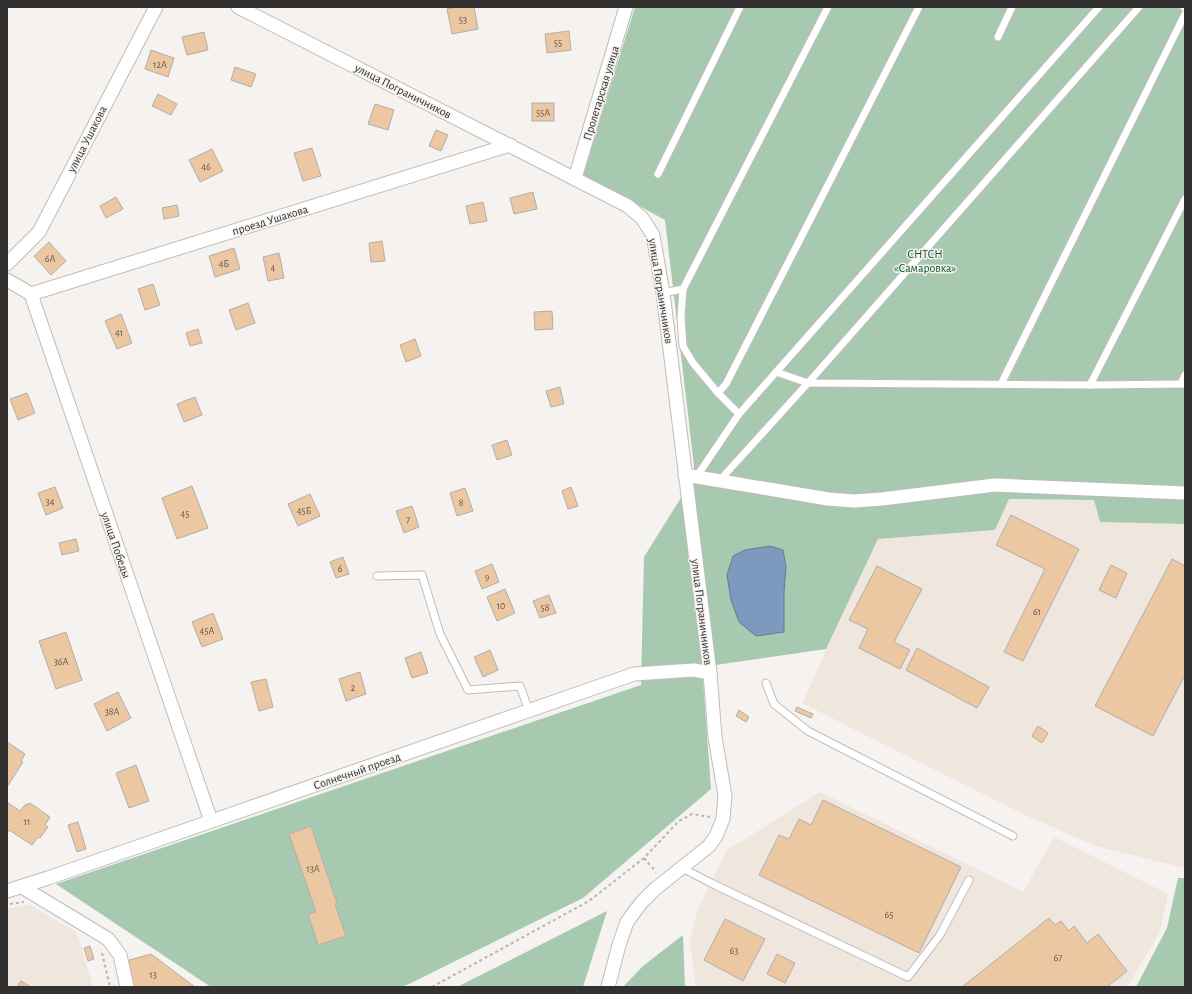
<svg xmlns="http://www.w3.org/2000/svg" width="1192" height="994" viewBox="0 0 1192 994" font-family="'Alegreya Sans',sans-serif">
<style>
.built{fill:#efe6dd}
.green{fill:#a7c9b0}
.water{fill:#7c99be;stroke:#667a93}
.building{fill:#ebc7a2;stroke:#b1aeab}
.lines{fill:none;stroke-linecap:round;stroke-linejoin:round}
.lane-casing{stroke:#c0bdba;stroke-width:9}
.street-casing{stroke:#c0bdba;stroke-width:15}
.path{stroke:#b7b4b2;stroke-width:2;stroke-dasharray:3 3;stroke-linecap:butt}
.lane{stroke:#fff;stroke-width:7}
.street{stroke:#fff;stroke-width:13}
.labels{text-anchor:middle;stroke-width:3;stroke-linejoin:round;paint-order:stroke}
.number-label{font-size:10px;fill:#60564c}
.street-label{font-size:12px;fill:#323130;stroke:#f5f2ef}
.park-label{font-size:12px;fill:#0c542e;stroke:#f5f2ef}
</style>
<rect width="100%" height="100%" fill="#f5f2ef"/>
<!-- built -->
<g class="built">
<path d="M1009,499L1094,500L1100,522L1185,524V868L1096,846L1025,815L802,703L821,663L826,649L878,539L995,530Z"/>
<path d="M820,792L1023,892L1054,837L1168,894L1160,932L1127,987H696L693,968L690,941L697,912L726,851Z"/>
<path d="M30,905L77,933L93,987H7V908Z"/>
</g>
<!-- green -->
<g class="green">
<path d="M635,7H1185V524L1100,522L1094,500L1009,499L995,530L878,539L826,649L702,667L711,789L583,898L409,984L400,987H211L56,884L641,685L644,557L692,480L694,465L665,220L583,175Z"/>
<path d="M1178,878H1185V987H1136L1167,928Z"/>
<path d="M607,911L583,987H457Z"/>
<path d="M683,935L685,987H623L643,966Z"/>
</g>
<!-- water -->
<path class="water" d="M770,546L783,550L786,567L784,592V632L756,636L739,622L731,600L727,575L733,556L745,550Z"/>
<!-- building -->
<g class="building">
<path d="M457,7H474L478,29L452,34L447,9Z"/>
<path d="M569,31L571,50L547,53L545,34Z"/>
<path d="M204,32L208,50L187,55L182,37Z"/>
<path d="M151,50L174,58L168,77L145,69Z"/>
<path d="M235,67L256,74L251,87L231,80Z"/>
<path d="M158,94L177,104L171,115L152,106Z"/>
<rect x="532" y="103" width="22" height="18"/>
<path d="M375,104L394,110L388,130L368,124Z"/>
<path d="M436,130L448,135L441,151L429,146Z"/>
<path d="M312,148L321,176L303,181L294,153Z"/>
<path d="M212,149L223,171L200,182L189,160Z"/>
<path d="M533,192L537,209L514,214L510,198Z"/>
<path d="M116,197L123,209L106,218L100,206Z"/>
<path d="M483,202L487,221L470,224L466,206Z"/>
<path d="M177,205L179,216L164,219L162,208Z"/>
<path d="M382,241L385,261L371,262L369,243Z"/>
<path d="M49,242L66,261L51,275L34,256Z"/>
<path d="M234,248L240,269L215,277L209,256Z"/>
<path d="M279,253L284,278L268,281L263,257Z"/>
<path d="M153,284L160,305L145,310L138,289Z"/>
<path d="M248,303L255,323L236,330L229,310Z"/>
<path d="M552,311L553,329L535,330L534,312Z"/>
<path d="M121,314L132,343L117,349L105,321Z"/>
<path d="M198,329L202,343L190,346L186,333Z"/>
<path d="M415,339L421,356L406,362L400,345Z"/>
<path d="M560,387L564,404L551,407L546,391Z"/>
<path d="M27,393L35,413L18,420L10,399Z"/>
<path d="M195,397L202,415L184,422L177,404Z"/>
<path d="M507,440L512,455L497,460L492,445Z"/>
<path d="M192,486L208,528L177,539L162,498Z"/>
<path d="M55,487L63,508L46,515L38,493Z"/>
<path d="M571,487L578,506L568,509L562,491Z"/>
<path d="M465,488L473,511L457,516L450,493Z"/>
<path d="M310,494L320,516L298,526L288,504Z"/>
<path d="M412,506L419,527L404,533L396,511Z"/>
<path d="M1011,515L1079,549L1023,661L1004,652L1045,569L996,545Z"/>
<path d="M76,539L79,551L62,555L59,543Z"/>
<path d="M343,557L349,574L336,578L330,562Z"/>
<path d="M1172,559L1185,566V675L1153,736L1095,706Z"/>
<path d="M492,564L499,582L482,589L475,571Z"/>
<path d="M1111,565L1127,573L1116,598L1099,590Z"/>
<path d="M877,566L922,589L894,642L910,650L900,669L859,648L868,629L849,620Z"/>
<path d="M505,589L515,613L497,621L487,597Z"/>
<path d="M549,595L556,613L540,618L533,601Z"/>
<path d="M213,613L223,639L202,647L192,622Z"/>
<path d="M66,632L82,680L56,689L39,641Z"/>
<path d="M917,648L989,687L977,708L906,670Z"/>
<path d="M490,650L498,670L483,677L474,657Z"/>
<path d="M421,652L428,673L412,678L405,658Z"/>
<path d="M360,672L366,694L346,701L339,679Z"/>
<path d="M266,679L273,707L259,711L251,682Z"/>
<path d="M118,692L131,718L107,731L94,704Z"/>
<path d="M797,707L813,714L811,718L795,711Z"/>
<path d="M739,710L749,717L746,722L736,716Z"/>
<path d="M1038,726L1048,733L1042,743L1032,736Z"/>
<path d="M7,742L25,754L21,761L23,762L7,787Z"/>
<path d="M136,765L149,801L129,808L116,773Z"/>
<path d="M823,800L961,867L919,953L759,875L779,835L789,839L799,819L811,825Z"/>
<path d="M7,802L20,811L25,805L30,803L50,817L45,825L48,827L40,838L38,837L32,845L9,830L7,833Z"/>
<path d="M78,822L86,849L77,852L68,825Z"/>
<path d="M311,826L337,903L335,904L346,936L318,945L308,914L316,912L289,834Z"/>
<path d="M1049,918L1055,925L1061,921L1069,931L1074,926L1087,943L1098,934L1127,971L1107,987H962Z"/>
<path d="M725,919L765,939L743,981L704,960Z"/>
<path d="M90,946L94,959L88,961L84,948Z"/>
<path d="M151,954L195,987H132L126,961Z"/>
<path d="M777,954L795,963L785,983L767,974Z"/>
<path d="M21,981L31,987H17Z"/>
</g>
<g class="lines">
<defs>
<g id="lane">
<path d="M1184,7H1185"/>
<path d="M998,37L1012,7"/>
<path d="M658,174L740,7"/>
<path d="M683,289L681,317L683,346L693,363L718,393L739,414"/>
<path d="M663,293L683,289L828,7"/>
<path d="M776,372L808,383L1090,385L1185,384"/>
<path d="M1001,384L1185,14"/>
<path d="M1181,384L1185,375"/>
<path d="M1090,385L1185,199"/>
<path d="M718,393L726,384L919,7"/>
<path d="M697,476L739,414L1099,7"/>
<path d="M720,480L808,383L1139,7"/>
<path d="M377,576L422,575L440,634L468,690L520,686L529,711"/>
<path d="M766,683L774,704L808,731L1013,836"/>
<path d="M682,868L711,883L908,977L940,935L969,880"/>
</g>
<g id="street">
<path d="M238,7L628,206L642,218L653,235L663,293L710,673L715,737L725,796L723,819L716,836L709,846L655,889L641,903L627,922L619,945L608,987"/>
<path d="M575,178L626,7"/>
<path d="M7,264L39,232L156,7"/>
<path d="M7,280L31,294L211,821"/>
<path d="M31,294L510,145"/>
<path d="M685,475L828,499L854,501L882,499L995,485L1185,493"/>
<path d="M22,887L108,939L120,955L127,987"/>
<path d="M7,891L48,878L634,674L694,670L710,673"/>
</g>
</defs>
<!-- lane casing -->
<use href="#lane" class="lane-casing"/>
<!-- street casing -->
<use href="#street" class="street-casing"/>
<!-- path -->
<g class="path">
<path d="M644,858L656,872"/>
<path d="M10,904L24,902"/>
<path d="M102,953L110,987"/>
<path d="M432,987L589,901L644,858L679,821L692,814L710,817"/>
</g>
<!-- lane -->
<use href="#lane" class="lane"/>
<!-- street -->
<use href="#street" class="street"/>
</g>
<g class="labels">
<!-- number labels -->
<g class="number-label">
<text x="463" y="23">53</text>
<text x="558" y="46">55</text>
<text x="160" y="68">12А</text>
<text x="543" y="116">55А</text>
<text x="206" y="170">46</text>
<text x="50" y="262">6А</text>
<text x="224" y="267">4Б</text>
<text x="273" y="271">4</text>
<text x="119" y="336">41</text>
<text x="50" y="505">34</text>
<text x="461" y="506">8</text>
<text x="304" y="514">45Б</text>
<text x="185" y="517">45</text>
<text x="408" y="523">7</text>
<text x="340" y="572">6</text>
<text x="487" y="580">9</text>
<text x="501" y="609">10</text>
<text x="545" y="611">58</text>
<text x="1037" y="615">61</text>
<text x="207" y="634">45А</text>
<text x="61" y="665">36А</text>
<text x="353" y="691">2</text>
<text x="112" y="715">38А</text>
<text x="27" y="825">11</text>
<text x="313" y="872">13А</text>
<text x="889" y="918">65</text>
<text x="734" y="954">63</text>
<text x="1058" y="961">67</text>
<text x="153" y="978">13</text>
</g>
<!-- street labels -->
<g class="street-label">
<text transform="translate(403 91) rotate(27)" y="4">улица Пограничников</text>
<text transform="translate(601 93) rotate(-73)" y="4">Пролетарская улица</text>
<text transform="translate(87 139) rotate(-63)" y="4">улица Ушакова</text>
<text transform="translate(270 220) rotate(-17)" y="4">проезд Ушакова</text>
<text transform="translate(661 291) rotate(81)" y="4">улица Пограничников</text>
<text transform="translate(116 545) rotate(71)" y="4">улица Победы</text>
<text transform="translate(702 612) rotate(83)" y="4">улица Пограничников</text>
<text transform="translate(357 771) rotate(-19)" y="4">Солнечный проезд</text>
</g>
<!-- park labels -->
<g class="park-label">
<text x="925" y="258">СНТСН<tspan x="925" dy="14">«Самаровка»</tspan></text>
</g>
</g>
<!-- border -->
<rect width="1192" height="994" fill="none" stroke="#323130" stroke-width="16"/>
</svg>
